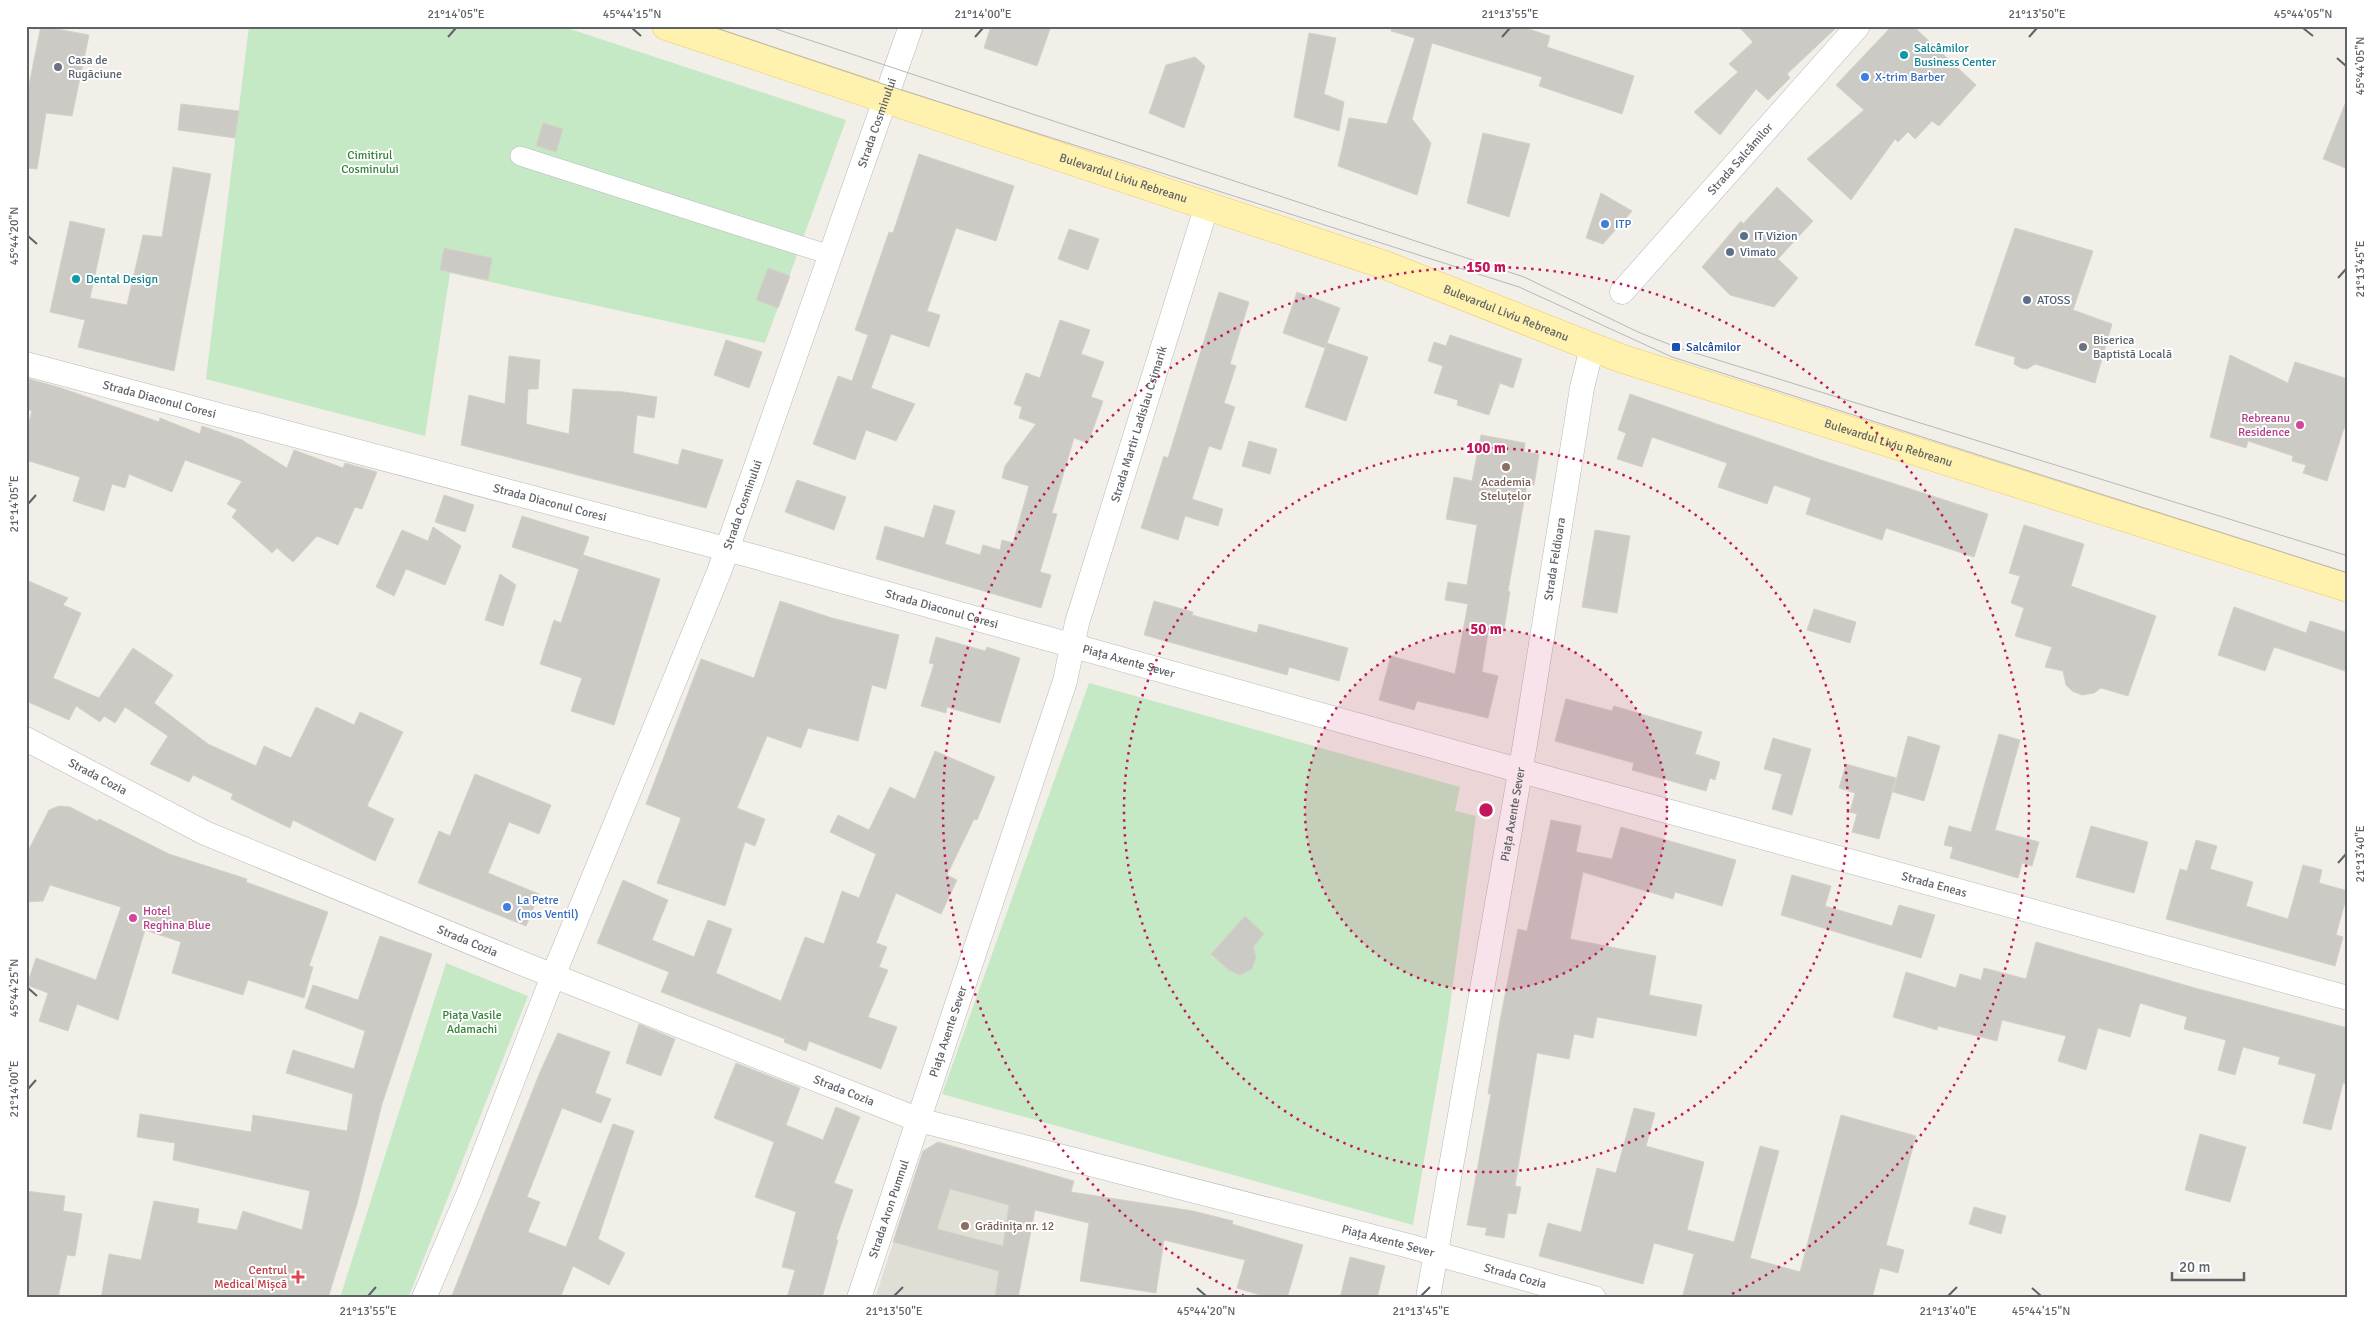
<svg xmlns="http://www.w3.org/2000/svg" width="2374" height="1324" viewBox="0 0 2374 1324" font-family="Signika,sans-serif">
<style>
.education{fill:#e1ded6}
.green{fill:#c5e8c5}
.building{fill:#cccac5;stroke:#d6d1c6;fill-rule:evenodd}
.lines{fill:none;stroke-linecap:round;stroke-linejoin:round}
.pedestrian-casing{stroke:#b5b8bc;stroke-width:20}
.minor-casing{stroke:#b5b8bc;stroke-width:25}
.primary-casing{stroke:#f2c960;stroke-width:29}
.pedestrian{stroke:#fff;stroke-width:19}
.minor{stroke:#fff;stroke-width:24}
.primary{stroke:#fff2af;stroke-width:28}
.tram{stroke:#b6b7b8;stroke-width:1}
.ticks{fill:none;stroke:#5f6368;stroke-width:2}
.ring{fill:none;stroke:#c2185b;stroke-width:2.5;stroke-dasharray:2.5 5}
.culture-dot{fill:#0f9aa8;stroke:#fff;stroke-width:2}
.worship-dot{fill:#6b7280;stroke:#fff;stroke-width:2}
.shop-dot{fill:#3f7fe0;stroke:#fff;stroke-width:2}
.service-dot{fill:#5c6f8a;stroke:#fff;stroke-width:2}
.transit-dot{fill:#1a4fb4;stroke:#fff;stroke-width:2}
.hotel-dot{fill:#d1479c;stroke:#fff;stroke-width:2}
.education-dot{fill:#8d6e63;stroke:#fff;stroke-width:2}
.health-dot{fill:#e0444e;stroke:#fff;stroke-width:2}
.labels{text-anchor:middle;stroke-width:4;stroke-linejoin:round;paint-order:stroke}
.culture-label{font-size:12px;fill:#0d838f;stroke:#fff;text-anchor:start}
.worship-label{font-size:12px;fill:#5b616d;stroke:#fff;text-anchor:start}
.shop-label{font-size:12px;fill:#366cbe;stroke:#fff;text-anchor:start}
.street-label{font-size:12px;fill:#5f6368;stroke:#fff}
.park-label{font-size:12px;fill:#348238;stroke:#fff}
.service-label{font-size:12px;fill:#4e5e75;stroke:#fff;text-anchor:start}
.transit-label{font-size:12px;fill:#164399;stroke:#fff;text-anchor:start}
.hotel-label{font-size:12px;fill:#b23c85;stroke:#fff;text-anchor:end}
.education-label{font-size:12px;fill:#785e54;stroke:#fff}
.health-label{font-size:12px;fill:#be3a42;stroke:#fff;text-anchor:end}
.centre{fill:#c2185b;stroke:#fff;stroke-width:2.5}
.ring-label{font-size:15px;text-anchor:middle;font-weight:bold;fill:#c2185b;stroke:#fff;stroke-width:4;stroke-linejoin:round;paint-order:stroke}
.neatline{fill:none;stroke:#5f6368;stroke-width:2}
.ticks-label{font-size:12px;text-anchor:middle;fill:#5f6368}
</style>
<rect width="100%" height="100%" fill="#f1efe8"/>
<!-- education -->
<path class="education" d="M923,1151L1042,1173L1018,1298H875Z"/>
<!-- green -->
<g class="green">
<path d="M249,26H561L846,120L765,343L450,273L425,436L206,379Z"/>
<path d="M1089,683L1460,787L1455,811L1476,816L1448,1020L1413,1225L942,1094Z"/>
<path d="M446,963L528,996L408,1298H340Z"/>
</g>
<!-- building -->
<g class="building">
<path d="M41,26L89,35L72,116L46,113L37,169L26,168V99Z"/>
<path d="M991,26H1051L1037,66L984,48Z"/>
<path d="M1392,26H1519L1550,36L1547,47L1634,76L1622,114L1539,86L1542,77L1432,43L1412,119L1431,143L1417,195L1338,166L1349,118L1387,124L1415,38L1391,31Z"/>
<path d="M1738,26H1838L1787,74L1790,78L1768,100L1756,89L1720,135L1694,112L1738,72L1729,64L1753,42Z"/>
<path d="M1892,26H1913L1976,85L1939,126L1932,121L1915,139L1908,132L1898,142L1895,139L1851,200L1807,159L1864,110L1836,85Z"/>
<path d="M1309,33L1336,38L1324,94L1344,102L1339,131L1294,117Z"/>
<path d="M1195,57L1205,66L1184,128L1149,113L1166,65Z"/>
<path d="M2347,99H2348V169L2323,159Z"/>
<path d="M181,104L239,111L235,138L178,130Z"/>
<path d="M543,123L563,129L556,152L536,146Z"/>
<path d="M1483,133L1530,144L1509,217L1467,203Z"/>
<path d="M919,154L1014,186L996,241L956,228L927,311L940,315L929,347L891,334L871,388L915,404L896,441L866,430L855,460L813,444L838,376L852,381L868,335L855,330L889,232L893,233Z"/>
<path d="M173,167L211,174L174,371L78,347L85,320L50,312L70,221L105,229L90,298L127,305L143,235L162,237Z"/>
<path d="M1777,187L1813,221L1778,259L1798,278L1774,307L1730,295L1702,267L1741,221L1743,224Z"/>
<path d="M1601,193L1632,211L1603,244L1586,238Z"/>
<path d="M2015,228L2093,251L2073,310L2112,324L2095,383L2035,364L2027,369L2021,368L2014,364L2015,357L1975,345Z"/>
<path d="M1069,229L1099,239L1088,270L1058,259Z"/>
<path d="M444,248L492,258L488,280L440,270Z"/>
<path d="M768,268L790,276L778,308L756,300Z"/>
<path d="M1219,292L1249,302L1230,364L1236,366L1224,403L1235,407L1221,450L1209,446L1192,499L1223,509L1218,526L1185,516L1178,540L1141,528L1164,456L1168,458Z"/>
<path d="M1297,292L1340,308L1325,348L1283,333Z"/>
<path d="M1060,320L1090,330L1081,354L1104,362L1091,397L1103,401L1088,443L1074,438L1052,513L1057,514L1040,572L1051,575L1041,608L876,559L885,526L924,538L934,505L955,511L945,544L980,555L983,545L1000,550L1002,540L1013,543L1029,486L1002,478L1005,466L1036,424L1019,418L1022,407L1014,404L1026,373L1040,378Z"/>
<path d="M1450,335L1522,359L1513,388L1500,383L1489,415L1457,405L1458,400L1434,393L1443,366L1428,361L1434,342L1446,346Z"/>
<path d="M726,340L762,352L749,388L714,375Z"/>
<path d="M1327,343L1368,357L1346,421L1305,407Z"/>
<path d="M2230,355L2288,383L2295,362L2348,379V429L2344,428L2327,481L2303,473L2306,465L2292,461L2293,456L2248,441L2246,448L2210,437Z"/>
<path d="M509,356L540,360L538,389H528L526,424L569,434L573,389L624,392L657,397L654,418L637,415L633,453L678,465L682,449L723,460L706,508L461,445L469,395L505,404Z"/>
<path d="M26,378L61,388L159,422L160,418L200,434L202,426L242,440L287,468L294,450L343,468L345,463L377,472L362,509L355,507L338,545L317,536L293,562L277,548L272,553L232,517L237,510L227,504L242,481L185,460L172,492L129,474L125,488L112,484L104,511L73,501L80,477L26,460V433L32,411L26,409Z"/>
<path d="M1630,394L1824,461L1988,514L1974,557L1886,528L1882,540L1806,514L1811,498L1774,485L1767,504L1718,487L1727,463L1652,437L1642,467L1617,459L1626,433L1618,430Z"/>
<path d="M1481,435L1525,443L1524,452L1539,454L1534,485L1527,484L1508,591L1510,592L1503,635L1488,632L1482,672L1498,676L1488,718L1417,701L1414,710L1379,700L1391,656L1455,674L1468,604L1445,600L1448,582L1467,585L1477,525L1446,519L1454,477L1472,481Z"/>
<path d="M1249,441L1277,449L1270,474L1242,466Z"/>
<path d="M797,480L846,497L834,530L785,512Z"/>
<path d="M444,495L474,505L465,532L435,522Z"/>
<path d="M522,516L589,537L581,561L583,555L660,579L614,725L571,711L582,678L540,664L554,620L561,623L579,569L512,547Z"/>
<path d="M2024,525L2084,544L2071,586L2156,616L2128,696L2101,688L2094,693L2082,695L2072,691L2066,685L2063,671L2045,667L2052,647L2015,636L2024,608L2011,603L2020,576L2009,573Z"/>
<path d="M433,527L461,546L445,585L406,569L394,596L376,587L402,530L428,541Z"/>
<path d="M1595,530L1630,536L1617,613L1582,607Z"/>
<path d="M500,574L516,585L503,626L485,620Z"/>
<path d="M26,580L68,598L63,605L81,613L53,678L99,698L133,648L173,675L154,703L208,744L256,766L264,746L291,758L316,707L354,725L360,712L403,732L367,806L394,819L375,861L293,820L290,828L265,816L231,799L233,794L193,775L189,782L150,764L168,736L125,707L115,723L104,716L100,722L76,706L69,720L26,701Z"/>
<path d="M780,601L832,618L899,635L886,689L872,685L858,741L808,728L801,748L767,736L737,808L765,819L755,846L745,842L725,906L657,883L681,818L646,804L701,659L754,678Z"/>
<path d="M1154,601L1193,612L1192,615L1257,633L1259,624L1348,648L1339,681L1289,667L1287,675L1144,635Z"/>
<path d="M2234,607L2306,633L2310,621L2348,633V672L2274,647L2265,671L2218,655Z"/>
<path d="M1814,609L1856,622L1850,643L1807,630Z"/>
<path d="M936,637L985,651L987,647L1020,658L1000,723L947,707L946,713L921,706L934,664L929,663Z"/>
<path d="M1566,699L1612,711L1614,706L1702,732L1695,754L1720,762L1715,780L1710,778L1706,791L1632,770L1634,763L1555,741Z"/>
<path d="M1999,734L2020,740L1995,830L2039,842L2032,866L2022,863L2018,878L1950,858L1953,847L1944,845L1949,826L1971,832Z"/>
<path d="M1908,736L1940,746L1924,801L1893,792Z"/>
<path d="M1773,738L1811,749L1792,815L1772,809L1782,774L1764,769Z"/>
<path d="M935,751L995,777L977,820L974,819L947,875L957,880L941,914L896,893L876,943L887,947L879,967L888,970L868,1017L897,1027L881,1069L809,1041L806,1051L784,1042L785,1039L661,992L669,972L597,943L623,880L668,900L652,940L694,957L708,920L732,929L716,973L781,1001L805,937L824,944L842,891L859,898L876,854L830,832L838,815L869,830L890,787L915,799Z"/>
<path d="M1846,764L1896,778L1879,839L1852,832L1857,814L1850,812L1855,793L1839,788Z"/>
<path d="M475,774L551,805L539,834L509,822L488,873L539,894L526,926L418,883L439,831L450,836Z"/>
<path d="M59,806L70,807L97,821L99,819L169,854L247,879L246,882L328,912L309,966L313,967L304,998L248,980L243,995L172,973L181,942L145,930L118,1020L77,1004L68,1031L39,1021L48,993L27,985L36,958L96,980L121,907L50,885L43,901L26,902V855L49,810Z"/>
<path d="M1551,820L1581,826L1576,852L1612,859L1621,827L1736,860L1722,906L1675,892L1673,899L1583,872L1570,939L1656,956L1649,995L1702,1005L1696,1036L1597,1017L1593,1038L1574,1034L1569,1059L1537,1053L1515,1186L1521,1187L1516,1214L1508,1213L1504,1238L1485,1235L1487,1228L1467,1225L1491,1094H1488L1500,1020L1518,929L1527,931Z"/>
<path d="M2091,826L2148,842L2134,893L2076,877Z"/>
<path d="M2196,840L2217,846L2210,869L2253,882L2246,906L2288,919L2303,865L2322,870L2319,883L2348,891L2336,935L2343,937L2335,966L2166,919L2180,869L2187,871Z"/>
<path d="M1792,875L1831,886L1825,906L1892,926L1899,905L1935,915L1921,958L1781,915Z"/>
<path d="M1245,916L1264,934L1253,947L1256,957L1252,969L1240,975L1229,970L1211,954Z"/>
<path d="M380,936L432,954L382,1104L357,1204L328,1298H101L109,1254L141,1260L154,1201L199,1209L197,1223L237,1230L243,1211L302,1230L310,1191L173,1160L175,1143L137,1137L140,1114L251,1132L253,1115L347,1131L353,1094L286,1073L293,1050L354,1069L365,1031L305,1008L313,985L358,1000Z"/>
<path d="M2036,942L2195,988L2348,1028V1085L2343,1083L2331,1130L2303,1123L2316,1074L2278,1064L2280,1057L2243,1047L2235,1075L2218,1070L2226,1040L2184,1029L2187,1017L2140,1003L2130,1037L2098,1028L2086,1070L2058,1061L2066,1036L2002,1020L1997,1041L1938,1026L1937,1030L1893,1017L1906,972L1956,988L1960,974L1981,980L1984,968L2026,979Z"/>
<path d="M639,1024L675,1039L661,1076L626,1063Z"/>
<path d="M558,1033L610,1052L595,1093L611,1099L601,1123L562,1108L527,1197L540,1202L528,1232L566,1247L613,1124L634,1131L598,1239L625,1253L609,1285L573,1266L560,1298H451L540,1072Z"/>
<path d="M736,1063L800,1088L786,1125L823,1140L836,1107L860,1117L834,1183L853,1190L836,1239L838,1240L822,1298H787L795,1270L782,1267L796,1212L755,1197L774,1142L714,1118Z"/>
<path d="M1634,1108L1655,1113L1646,1146L1704,1162L1687,1230L1734,1242L1760,1146L1779,1151L1750,1258L1800,1272L1841,1115L1916,1136L1886,1245L1904,1250L1898,1273L1880,1268L1872,1298H1682L1694,1254L1654,1243L1643,1284L1539,1256L1548,1223L1581,1232L1597,1168L1616,1173Z"/>
<path d="M2200,1134L2246,1147L2230,1202L2185,1190Z"/>
<path d="M938,1142L1074,1181L1071,1192L1193,1211L1233,1221L1232,1224L1303,1245L1287,1298H1270L1237,1288L1245,1260L1164,1240L1156,1293L1080,1281L1089,1223L1035,1210L1018,1298H995L999,1271L893,1242L923,1151ZM950,1189L1009,1205L1003,1246L937,1229Z"/>
<path d="M26,1191L65,1196L63,1211L82,1214L75,1256L67,1255L58,1298H26Z"/>
<path d="M1974,1207L2006,1216L2001,1234L1969,1224Z"/>
<path d="M1350,1257L1385,1266L1377,1298H1340Z"/>
</g>
<g class="lines">
<defs>
<path id="pedestrian" d="M520,156L830,255"/>
<g id="minor">
<path id="s1" d="M1622,292L1858,26"/>
<path id="s2" d="M26,364L756,557L1543,777L2348,998"/>
<path id="s3" d="M26,739L205,833L531,967L919,1120L1409,1246L1594,1298"/>
<path id="s4" d="M424,1298L470,1190L553,976L719,572L911,26"/>
<path id="s5" d="M859,1298L1065,681L1077,623L1207,205"/>
<path id="s6" d="M1428,1298L1525,744L1582,388L1592,347"/>
</g>
<g id="primary">
<path id="s7" d="M666,26L1385,265L1620,358L2348,588"/>
</g>
</defs>
<!-- pedestrian casing -->
<use href="#pedestrian" class="pedestrian-casing"/>
<!-- minor casing -->
<use href="#minor" class="minor-casing"/>
<!-- primary casing -->
<use href="#primary" class="primary-casing"/>
<!-- pedestrian -->
<use href="#pedestrian" class="pedestrian"/>
<!-- minor -->
<use href="#minor" class="minor"/>
<!-- primary -->
<use href="#primary" class="primary"/>
<!-- tram -->
<g class="tram">
<path d="M710,26L889,86L1519,287L1672,357L2348,573"/>
<path d="M767,26L1524,277L1638,332L1676,347L2348,556"/>
</g>
</g>
<!-- ticks -->
<path class="ticks" d="M632,28L641,36M2303,28L2313,36M448,37L456,28M975,37L983,28M1502,37L1510,28M2029,37L2037,28M2337,58L2346,66M28,236L37,244M2338,278L2346,269M28,504L36,495M2338,863L2346,854M28,988L37,996M28,1089L36,1080M1197,1288L1206,1296M2032,1288L2041,1296M368,1296L376,1287M894,1296L903,1287M1421,1296L1430,1287M1948,1296L1957,1287"/>
<!-- distance rings -->
<circle cx="1486" cy="810" r="181" fill="#c2185b" fill-opacity=".12"/>
<g class="ring">
<circle cx="1486" cy="810" r="181"/>
<circle cx="1486" cy="810" r="362"/>
<path d="M1244 1296A543 543 0 1 1 1728 1296"/>
</g>
<!-- markers -->
<g class="culture-dot">
<circle cx="1904" cy="55" r="5"/>
<circle cx="76" cy="279" r="5"/>
</g>
<g class="worship-dot">
<circle cx="58" cy="67" r="5"/>
<circle cx="2083" cy="347" r="5"/>
</g>
<g class="shop-dot">
<circle cx="1865" cy="77" r="5"/>
<circle cx="1605" cy="224" r="5"/>
<circle cx="507" cy="907" r="5"/>
</g>
<g class="service-dot">
<circle cx="1744" cy="236" r="5"/>
<circle cx="1730" cy="252" r="5"/>
<circle cx="2027" cy="300" r="5"/>
</g>
<rect class="transit-dot" x="1671" y="342" width="10" height="10" rx="2.5"/>
<g class="hotel-dot">
<circle cx="2300" cy="425" r="5"/>
<circle cx="133" cy="918" r="5"/>
</g>
<g class="education-dot">
<circle cx="1506" cy="467" r="5"/>
<circle cx="965" cy="1226" r="5"/>
</g>
<path class="health-dot" d="M295.5 1269.5h5v5h5v5h-5v5h-5v-5h-5v-5h5z"/>
<g class="labels">
<!-- culture labels -->
<g class="culture-label">
<text x="1914" y="52">Salcâmilor<tspan x="1914" dy="14">Business Center</tspan></text>
<text x="86" y="283">Dental Design</text>
</g>
<!-- worship labels -->
<g class="worship-label">
<text x="68" y="64">Casa de<tspan x="68" dy="14">Rugăciune</tspan></text>
<text x="2093" y="344">Biserica<tspan x="2093" dy="14">Baptistă Locală</tspan></text>
</g>
<!-- shop labels -->
<g class="shop-label">
<text x="1875" y="81">X-trim Barber</text>
<text x="1615" y="228">ITP</text>
<text x="517" y="904">La Petre<tspan x="517" dy="14">(mos Ventil)</tspan></text>
</g>
<!-- street labels -->
<g class="street-label">
<text dy="4" stroke="none"><textPath href="#s4" startOffset="1260">Strada Cosminului</textPath></text>
<text dy="4" stroke="none"><textPath href="#s1" startOffset="178">Strada Salcâmilor</textPath></text>
<text dy="4" stroke="none"><textPath href="#s7" startOffset="482">Bulevardul Liviu Rebreanu</textPath></text>
<text dy="4" stroke="none"><textPath href="#s7" startOffset="888">Bulevardul Liviu Rebreanu</textPath></text>
<text dy="4" stroke="none"><textPath href="#s2" startOffset="138">Strada Diaconul Coresi</textPath></text>
<text dy="4" stroke="none"><textPath href="#s5" startOffset="918">Strada Martir Ladislau Csimarik</textPath></text>
<text dy="4" stroke="none"><textPath href="#s7" startOffset="1292">Bulevardul Liviu Rebreanu</textPath></text>
<text dy="4" stroke="none"><textPath href="#s2" startOffset="542">Strada Diaconul Coresi</textPath></text>
<text dy="4" stroke="none"><textPath href="#s4" startOffset="855">Strada Cosminului</textPath></text>
<text dy="4" stroke="none"><textPath href="#s6" startOffset="750">Strada Feldioara</textPath></text>
<text dy="4" stroke="none"><textPath href="#s2" startOffset="948">Strada Diaconul Coresi</textPath></text>
<text dy="4" stroke="none"><textPath href="#s2" startOffset="1142">Piața Axente Sever</textPath></text>
<text dy="4" stroke="none"><textPath href="#s3" startOffset="81">Strada Cozia</textPath></text>
<text dy="4" stroke="none"><textPath href="#s6" startOffset="491">Piața Axente Sever</textPath></text>
<text dy="4" stroke="none"><textPath href="#s2" startOffset="1978">Strada Eneas</textPath></text>
<text dy="4" stroke="none"><textPath href="#s3" startOffset="486">Strada Cozia</textPath></text>
<text dy="4" stroke="none"><textPath href="#s5" startOffset="281">Piața Axente Sever</textPath></text>
<text dy="4" stroke="none"><textPath href="#s3" startOffset="891">Strada Cozia</textPath></text>
<text dy="4" stroke="none"><textPath href="#s5" startOffset="94">Strada Aron Pumnul</textPath></text>
<text dy="4" stroke="none"><textPath href="#s3" startOffset="1456">Piața Axente Sever</textPath></text>
<text dy="4" stroke="none"><textPath href="#s3" startOffset="1588">Strada Cozia</textPath></text>
</g>
<!-- park labels -->
<g class="park-label">
<text x="370" y="159">Cimitirul<tspan x="370" dy="14">Cosminului</tspan></text>
<text x="472" y="1019">Piața Vasile<tspan x="472" dy="14">Adamachi</tspan></text>
</g>
<!-- service labels -->
<g class="service-label">
<text x="1754" y="240">IT Vizion</text>
<text x="1740" y="256">Vimato</text>
<text x="2037" y="304">ATOSS</text>
</g>
<!-- transit labels -->
<g class="transit-label">
<text x="1686" y="351">Salcâmilor</text>
</g>
<!-- hotel labels -->
<g class="hotel-label">
<text x="2290" y="422">Rebreanu<tspan x="2290" dy="14">Residence</tspan></text>
<text x="143" y="915" text-anchor="start">Hotel<tspan x="143" dy="14">Reghina Blue</tspan></text>
</g>
<!-- education labels -->
<g class="education-label">
<text x="1506" y="486">Academia<tspan x="1506" dy="14">Steluțelor</tspan></text>
<text x="975" y="1230" text-anchor="start">Grădinița nr. 12</text>
</g>
<!-- health labels -->
<g class="health-label">
<text x="287" y="1274">Centrul<tspan x="287" dy="14">Medical Mișcă</tspan></text>
</g>
</g>
<circle cx="1486" cy="810" r="8" class="centre"/>
<g class="ring-label">
<text x="1486" y="272">150 m</text>
<text x="1486" y="453">100 m</text>
<text x="1486" y="634">50 m</text>
</g>
<!-- border -->
<rect width="2374" height="1324" fill="none" stroke="#ffffff" stroke-width="55"/>
<!-- scale -->
<path d="M2172 1272v8h72v-8" fill="none" stroke="#5f6368" stroke-width="2.5"/>
<text x="2179" y="1272" font-size="15" fill="#5f6368" stroke="#ffffff" stroke-width="4" paint-order="stroke">20 m</text>
<rect x="28" y="28" width="2318" height="1268" class="neatline"/>
<g class="ticks-label">
<text x="456" y="18">21°14'05"E</text>
<text x="632" y="18">45°44'15"N</text>
<text x="983" y="18">21°14'00"E</text>
<text x="1510" y="18">21°13'55"E</text>
<text x="2037" y="18">21°13'50"E</text>
<text x="2303" y="18">45°44'05"N</text>
<text transform="translate(2360 66) rotate(-90)" y="4">45°44'05"N</text>
<text transform="translate(14 236) rotate(-90)" y="4">45°44'20"N</text>
<text transform="translate(2360 269) rotate(-90)" y="4">21°13'45"E</text>
<text transform="translate(14 504) rotate(-90)" y="4">21°14'05"E</text>
<text transform="translate(2360 854) rotate(-90)" y="4">21°13'40"E</text>
<text transform="translate(14 988) rotate(-90)" y="4">45°44'25"N</text>
<text transform="translate(14 1089) rotate(-90)" y="4">21°14'00"E</text>
<text x="368" y="1315">21°13'55"E</text>
<text x="894" y="1315">21°13'50"E</text>
<text x="1206" y="1315">45°44'20"N</text>
<text x="1421" y="1315">21°13'45"E</text>
<text x="1948" y="1315">21°13'40"E</text>
<text x="2041" y="1315">45°44'15"N</text>
</g>
</svg>
